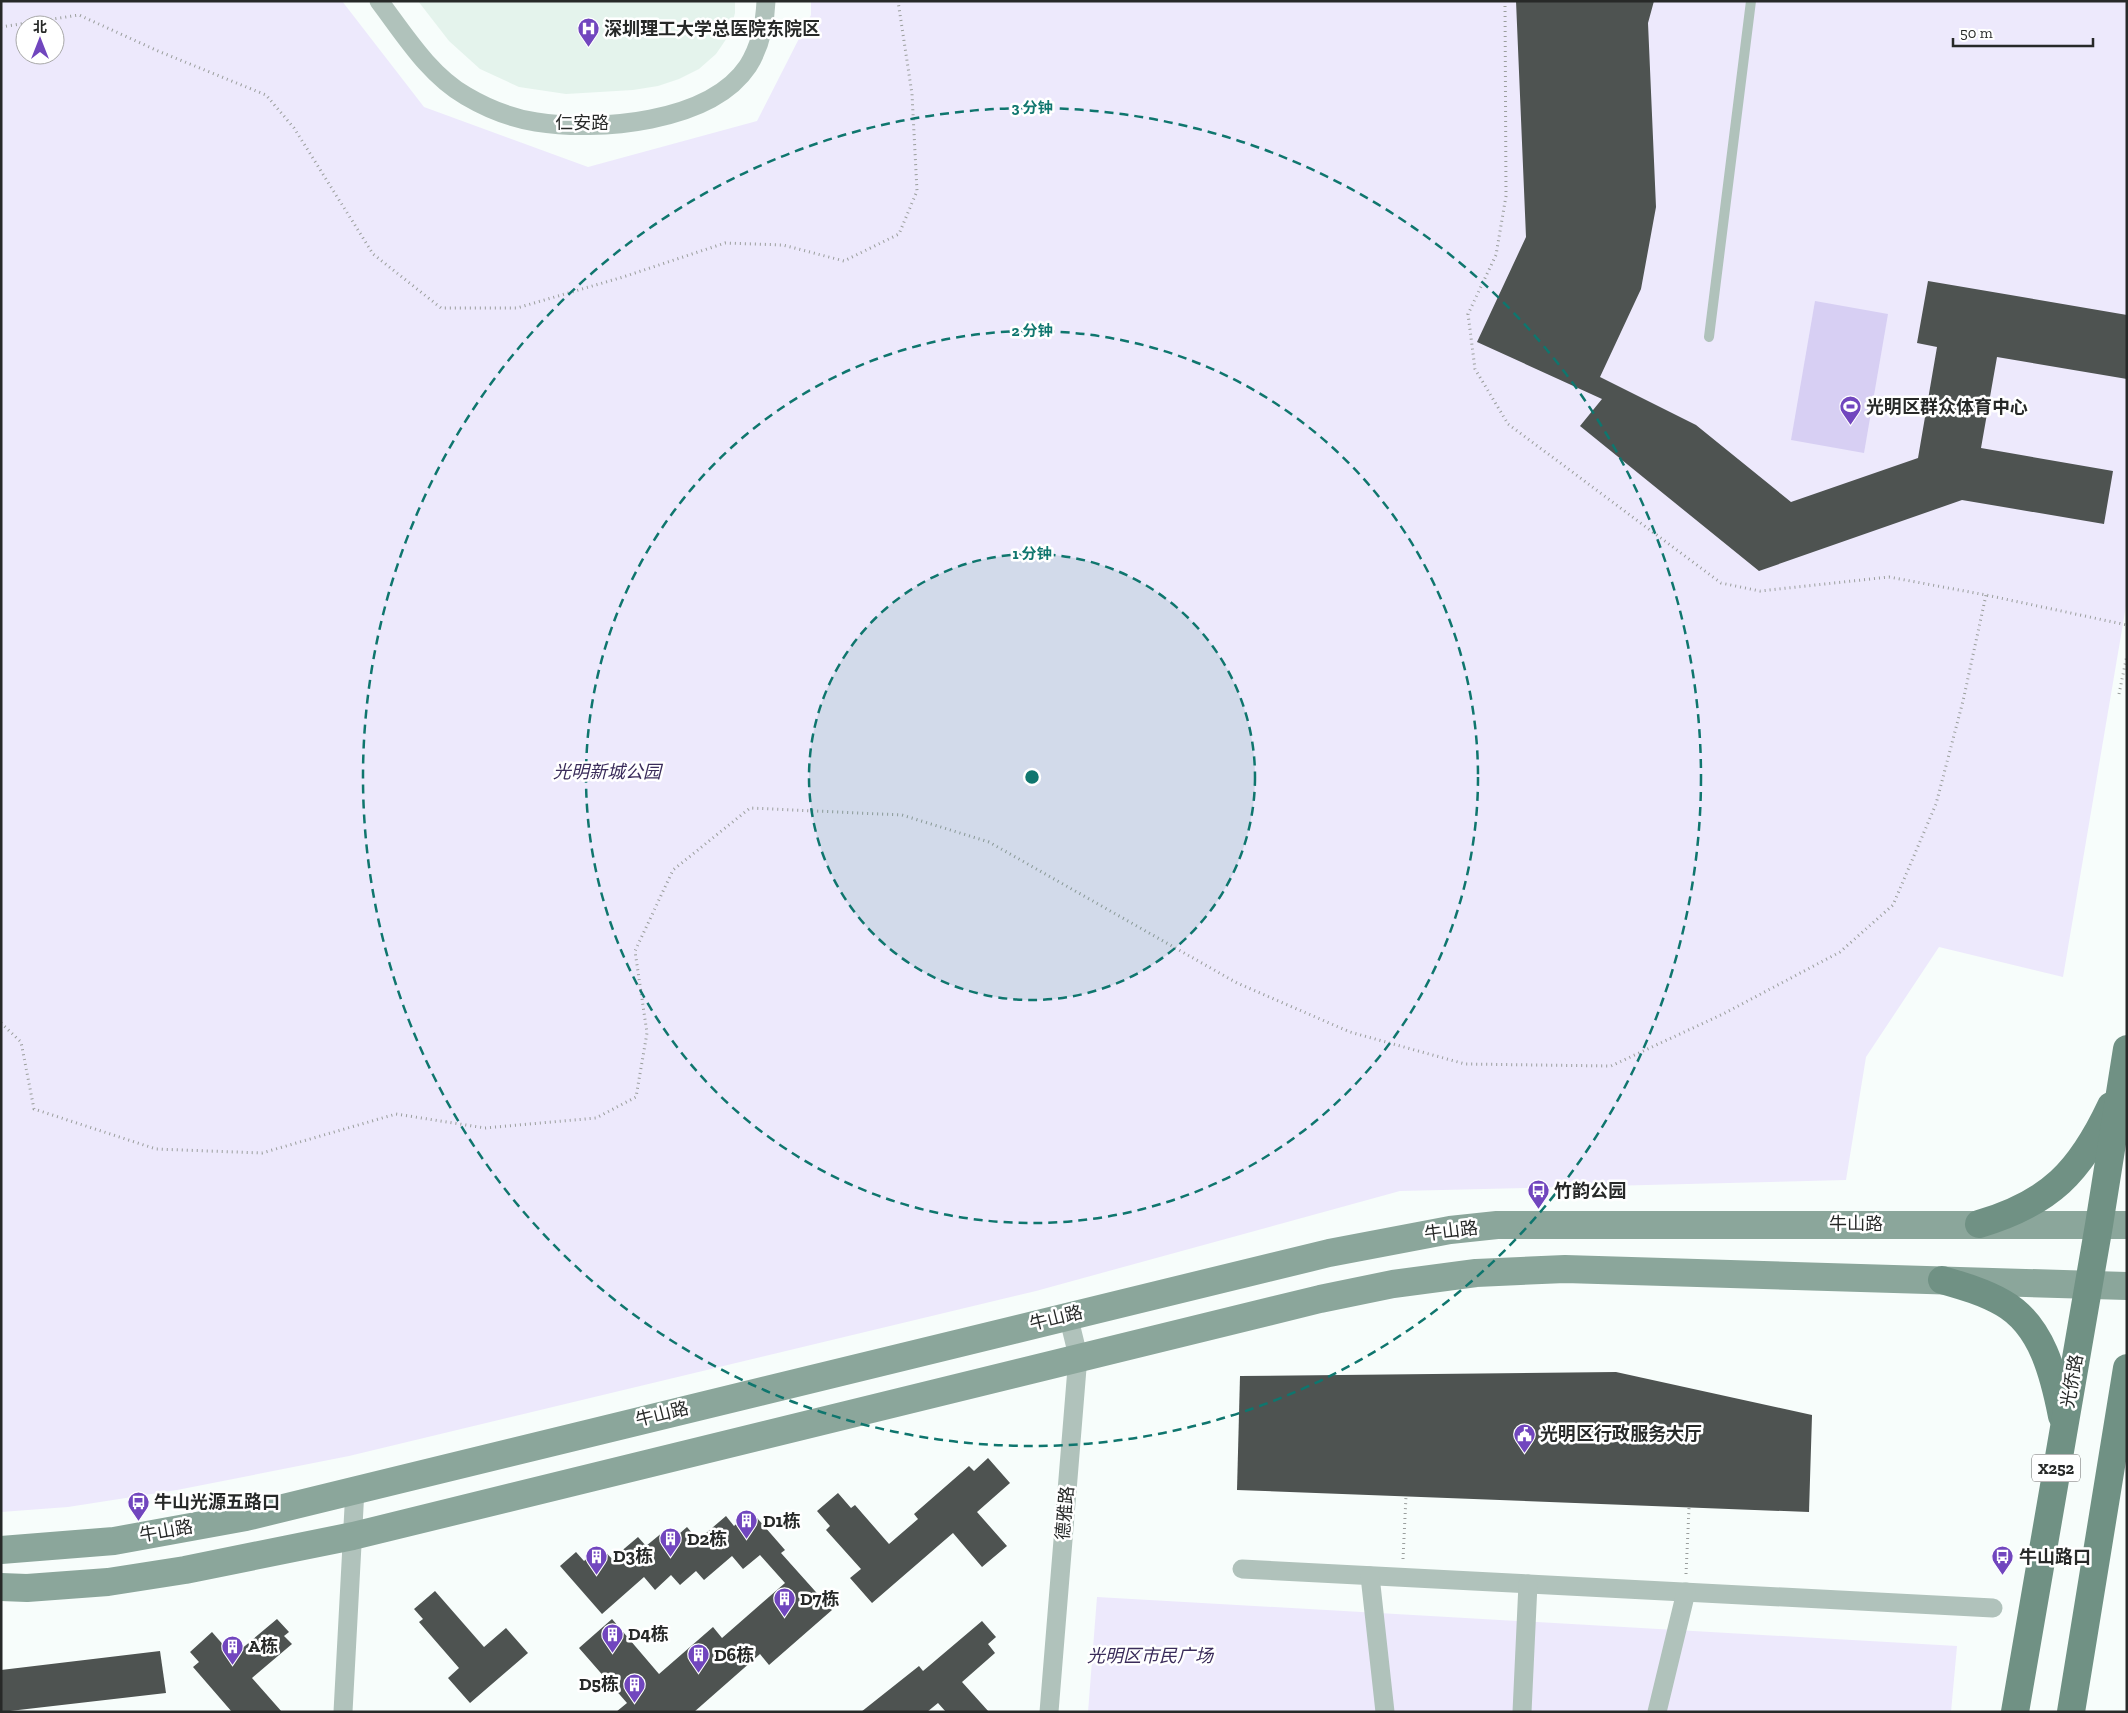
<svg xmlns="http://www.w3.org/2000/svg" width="2128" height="1713" viewBox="0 0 2128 1713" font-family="'Zilla Slab','Noto Sans SC',serif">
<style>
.built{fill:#e4f3ec}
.green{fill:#ede9fc;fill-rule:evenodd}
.water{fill:#d7cff3}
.building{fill:#4e5351}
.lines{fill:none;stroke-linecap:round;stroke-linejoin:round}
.path{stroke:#9a9e9c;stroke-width:3;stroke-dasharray:1 4;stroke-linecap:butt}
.lane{stroke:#b0c2bb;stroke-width:10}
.street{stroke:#b0c2bb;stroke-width:19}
.secondary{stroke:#8ba69b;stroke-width:28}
.primary{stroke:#709184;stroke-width:28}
.ring{fill:none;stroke:#0f766e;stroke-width:2.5;stroke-dasharray:9 6}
.labels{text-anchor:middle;stroke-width:5;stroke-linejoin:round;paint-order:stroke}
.shield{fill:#fff;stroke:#686968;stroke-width:1}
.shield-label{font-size:16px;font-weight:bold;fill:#272928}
.poi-label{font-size:18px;font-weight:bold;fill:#272928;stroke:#fff;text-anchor:start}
.street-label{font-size:18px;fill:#272928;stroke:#fff}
.park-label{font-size:18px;font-style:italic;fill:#3a2c5a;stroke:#fff}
.centre{fill:#0f766e;stroke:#fff;stroke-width:2.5}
.ring-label{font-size:15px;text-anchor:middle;font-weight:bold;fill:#0f766e;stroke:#fff;stroke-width:5;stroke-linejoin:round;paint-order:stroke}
</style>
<rect width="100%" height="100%" fill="#f7fdfb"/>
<!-- built -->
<path class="built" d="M418,1H735V13L729,35L716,54L699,69L679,79L658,86L633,90L566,94L519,87L480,69L449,41Z"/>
<!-- green -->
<g class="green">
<path d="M1,1H342L424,107L588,167L757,121L811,15V1H2127V600L2063,977L1939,947L1866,1057L1846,1180L1400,1191L1036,1291L349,1456L177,1490L68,1507L1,1512ZM25,25H55V55H25Z"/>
<path d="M1097,1597L1957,1646L1951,1712H1088Z"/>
</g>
<!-- water -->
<path class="water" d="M1815,301L1888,314L1864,453L1791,440Z"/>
<!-- building -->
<g class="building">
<path d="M1516,1H1654L1648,23L1656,207L1641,289L1600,377L1696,425L1791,502L1918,458L1937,347L1917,343L1928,281L2127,315V379L1997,357L1981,448L2113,471L2104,524L1962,500L1759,571L1580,426L1602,399L1477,342L1526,237Z"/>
<path d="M1616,1372L1812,1415L1809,1512L1237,1490L1240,1376Z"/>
<path d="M988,1458L1010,1483L977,1512L1007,1546L982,1567L953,1533L872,1603L850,1578L861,1569L826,1530L830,1526L817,1511L838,1493L851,1508L855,1505L889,1544L918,1519L914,1514L969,1466L974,1471Z"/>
<path d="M751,1511L785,1550L781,1553L832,1610L769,1665L760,1654L694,1712H616L627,1703L579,1648L612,1619L659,1674L713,1627L722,1638L785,1583L760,1555L743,1569L732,1556L704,1580L696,1571L680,1585L671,1575L655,1590L644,1577L602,1614L560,1566L576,1552L584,1561L601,1547L612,1559L638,1537L646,1546L663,1532L671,1541L687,1527L698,1540L726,1516L734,1526Z"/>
<path d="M435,1591L484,1647L506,1628L528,1653L470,1703L448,1678L459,1668L419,1622L423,1619L414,1609Z"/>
<path d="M277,1619L289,1632L284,1636L292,1644L252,1678L282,1712H232L193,1667L199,1662L190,1652L212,1632L233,1656Z"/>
<path d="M982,1621L996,1637L988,1644L995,1653L962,1682L989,1712H946L938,1703L927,1712H861L919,1666L923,1671Z"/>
<path d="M160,1651L166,1693L1,1712V1670Z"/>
</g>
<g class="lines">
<!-- path -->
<g class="path">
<path d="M1505,1L1506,196L1496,255L1468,314L1475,369L1508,424L1721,583L1760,591L1889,577L1986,595L2127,625"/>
<path d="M1,27L79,15L158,51L266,95L294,128L373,254L441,308H517L623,277L725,243L783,245L844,261L899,234L917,191L912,94L898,1"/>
<path d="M2119,694L2127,655"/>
<path d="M1,1023L21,1042L34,1109L156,1149L262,1153L396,1114L485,1128L596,1118L636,1097L647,1033L635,951L673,870L750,808L902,815L989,842L1237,983L1350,1032L1465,1064L1611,1066L1723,1014L1840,952L1893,905L1936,804L1963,701L1986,595"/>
<path d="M1403,1559L1406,1496"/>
<path d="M1686,1574L1689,1508"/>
</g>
<!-- lane -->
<path class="lane" d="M1709,337L1751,1"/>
<!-- street -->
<g class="street">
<path d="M379,1C404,34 429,75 466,96C488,109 511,118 536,122C597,132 710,123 748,66C760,47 765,24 766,1"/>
<path d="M1242,1569L1993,1608"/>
<path d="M1370,1576L1385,1712"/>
<path d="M343,1712L355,1489"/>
<path d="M1049,1712L1078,1356L1068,1315"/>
<path d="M1522,1712L1528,1584"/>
<path d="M1657,1712L1686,1592"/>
</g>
<!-- secondary -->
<g class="secondary">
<path d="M1,1550L114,1541L246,1517L1329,1253L1450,1230L1497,1225H2127"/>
<path d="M1,1587L27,1588L108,1582L185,1570L353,1536L1320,1299L1393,1284L1476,1273L1565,1269L2127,1286"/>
</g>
<!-- primary -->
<g class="primary">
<path d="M1979,1224C2050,1203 2080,1172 2111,1106"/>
<path d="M1942,1280C1963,1286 1984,1292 2003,1303C2042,1325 2054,1375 2062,1416"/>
<path d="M2015,1712L2099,1225L2127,1049"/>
<path d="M2071,1712L2127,1368"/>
</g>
</g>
<!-- distance rings -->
<circle cx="1032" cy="777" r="223" fill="#0f766e" fill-opacity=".12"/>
<g class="ring">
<circle cx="1032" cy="777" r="223"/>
<circle cx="1032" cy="777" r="446"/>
<circle cx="1032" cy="777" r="669"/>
</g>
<!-- icons -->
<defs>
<symbol id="hospital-pin" viewBox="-11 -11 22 30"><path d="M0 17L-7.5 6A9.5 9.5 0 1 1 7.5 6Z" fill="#7146be" stroke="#fff"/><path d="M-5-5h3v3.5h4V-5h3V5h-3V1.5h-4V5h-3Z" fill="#fff"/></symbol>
<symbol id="stadium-pin" viewBox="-11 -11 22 30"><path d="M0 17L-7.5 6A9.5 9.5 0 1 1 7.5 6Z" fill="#7146be" stroke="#fff"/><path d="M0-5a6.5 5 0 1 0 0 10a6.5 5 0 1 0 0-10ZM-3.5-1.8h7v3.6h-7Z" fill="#fff"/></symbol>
<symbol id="bus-pin" viewBox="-11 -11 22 30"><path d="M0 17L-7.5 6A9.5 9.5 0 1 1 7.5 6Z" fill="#7146be" stroke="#fff"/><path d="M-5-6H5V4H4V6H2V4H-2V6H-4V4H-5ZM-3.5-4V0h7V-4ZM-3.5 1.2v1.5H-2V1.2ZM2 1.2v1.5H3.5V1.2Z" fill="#fff"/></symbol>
<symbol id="civic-pin" viewBox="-11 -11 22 30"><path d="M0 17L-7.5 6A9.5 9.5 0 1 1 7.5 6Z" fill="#7146be" stroke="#fff"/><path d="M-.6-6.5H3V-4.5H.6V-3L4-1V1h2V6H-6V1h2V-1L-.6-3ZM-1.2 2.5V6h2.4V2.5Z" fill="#fff"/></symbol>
<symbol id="building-pin" viewBox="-11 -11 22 30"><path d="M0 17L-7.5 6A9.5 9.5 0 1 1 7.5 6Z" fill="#7146be" stroke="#fff"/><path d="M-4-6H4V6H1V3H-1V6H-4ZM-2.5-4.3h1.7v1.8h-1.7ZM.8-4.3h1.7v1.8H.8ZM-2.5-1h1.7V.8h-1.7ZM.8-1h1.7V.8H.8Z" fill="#fff"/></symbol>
</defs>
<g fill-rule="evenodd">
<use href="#hospital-pin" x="576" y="16" width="25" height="34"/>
<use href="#stadium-pin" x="1838" y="394" width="25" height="34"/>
<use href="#bus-pin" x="1526" y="1178" width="25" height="34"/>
<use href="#civic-pin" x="1512" y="1422" width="25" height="34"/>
<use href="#bus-pin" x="126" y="1490" width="25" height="34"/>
<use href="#building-pin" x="734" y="1508" width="25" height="34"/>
<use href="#building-pin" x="658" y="1526" width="25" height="34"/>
<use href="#building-pin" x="584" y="1544" width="25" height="34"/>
<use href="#bus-pin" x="1990" y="1544" width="25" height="34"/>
<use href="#building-pin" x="772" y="1586" width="25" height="34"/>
<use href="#building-pin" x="600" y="1622" width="25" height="34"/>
<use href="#building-pin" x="220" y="1634" width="25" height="34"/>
<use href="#building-pin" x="686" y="1642" width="25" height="34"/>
<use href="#building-pin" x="622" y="1672" width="25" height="34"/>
</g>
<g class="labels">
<!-- shield labels -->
<rect class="shield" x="2032" y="1454.5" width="48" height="27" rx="4"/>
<g class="shield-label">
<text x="2056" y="1474">X252</text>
</g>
<!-- poi labels -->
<g class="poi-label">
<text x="604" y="35">深圳理工大学总医院东院区</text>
<text x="1866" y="413">光明区群众体育中心</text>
<text x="1554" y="1197">竹韵公园</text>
<text x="1540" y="1440">光明区行政服务大厅</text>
<text x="154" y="1508">牛山光源五路口</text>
<text x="763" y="1527">D1栋</text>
<text x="687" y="1545">D2栋</text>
<text x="613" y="1562">D3栋</text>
<text x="2019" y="1563">牛山路口</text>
<text x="800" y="1605">D7栋</text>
<text x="628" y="1640">D4栋</text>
<text x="248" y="1652">A栋</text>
<text x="714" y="1661">D6栋</text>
<text x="619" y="1690" text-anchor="end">D5栋</text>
</g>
<!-- street labels -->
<g class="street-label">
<text x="582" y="129">仁安路</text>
<text x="1856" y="1230">牛山路</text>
<text transform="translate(1451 1231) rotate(-7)" y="6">牛山路</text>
<text transform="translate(1056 1318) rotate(-14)" y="6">牛山路</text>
<text transform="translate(2072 1381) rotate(-80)" y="6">光侨路</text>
<text transform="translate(662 1414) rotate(-14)" y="6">牛山路</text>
<text transform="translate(1065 1513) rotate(-85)" y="6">德雅路</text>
<text transform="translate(166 1531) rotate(-10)" y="6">牛山路</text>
</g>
<!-- park labels -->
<g class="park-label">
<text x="607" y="778">光明新城公园</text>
<text x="1150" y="1662">光明区市民广场</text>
</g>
</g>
<circle cx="1032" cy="777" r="8" class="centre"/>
<g class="ring-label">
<text x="1032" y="113">3 分钟</text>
<text x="1032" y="336">2 分钟</text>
<text x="1032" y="559">1 分钟</text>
</g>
<!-- border -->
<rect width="2128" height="1713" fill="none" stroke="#272928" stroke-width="5"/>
<!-- north arrow -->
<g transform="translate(40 40)"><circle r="24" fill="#ffffff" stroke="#a9a9a9"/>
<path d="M0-4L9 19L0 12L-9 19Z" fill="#7146be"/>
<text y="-8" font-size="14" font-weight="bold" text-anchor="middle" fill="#272928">北</text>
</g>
<!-- scale -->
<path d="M1953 38v8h140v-8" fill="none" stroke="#272928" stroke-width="2.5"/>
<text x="1960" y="38" font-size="15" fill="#272928" stroke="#ffffff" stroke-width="4" paint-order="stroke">50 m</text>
</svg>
